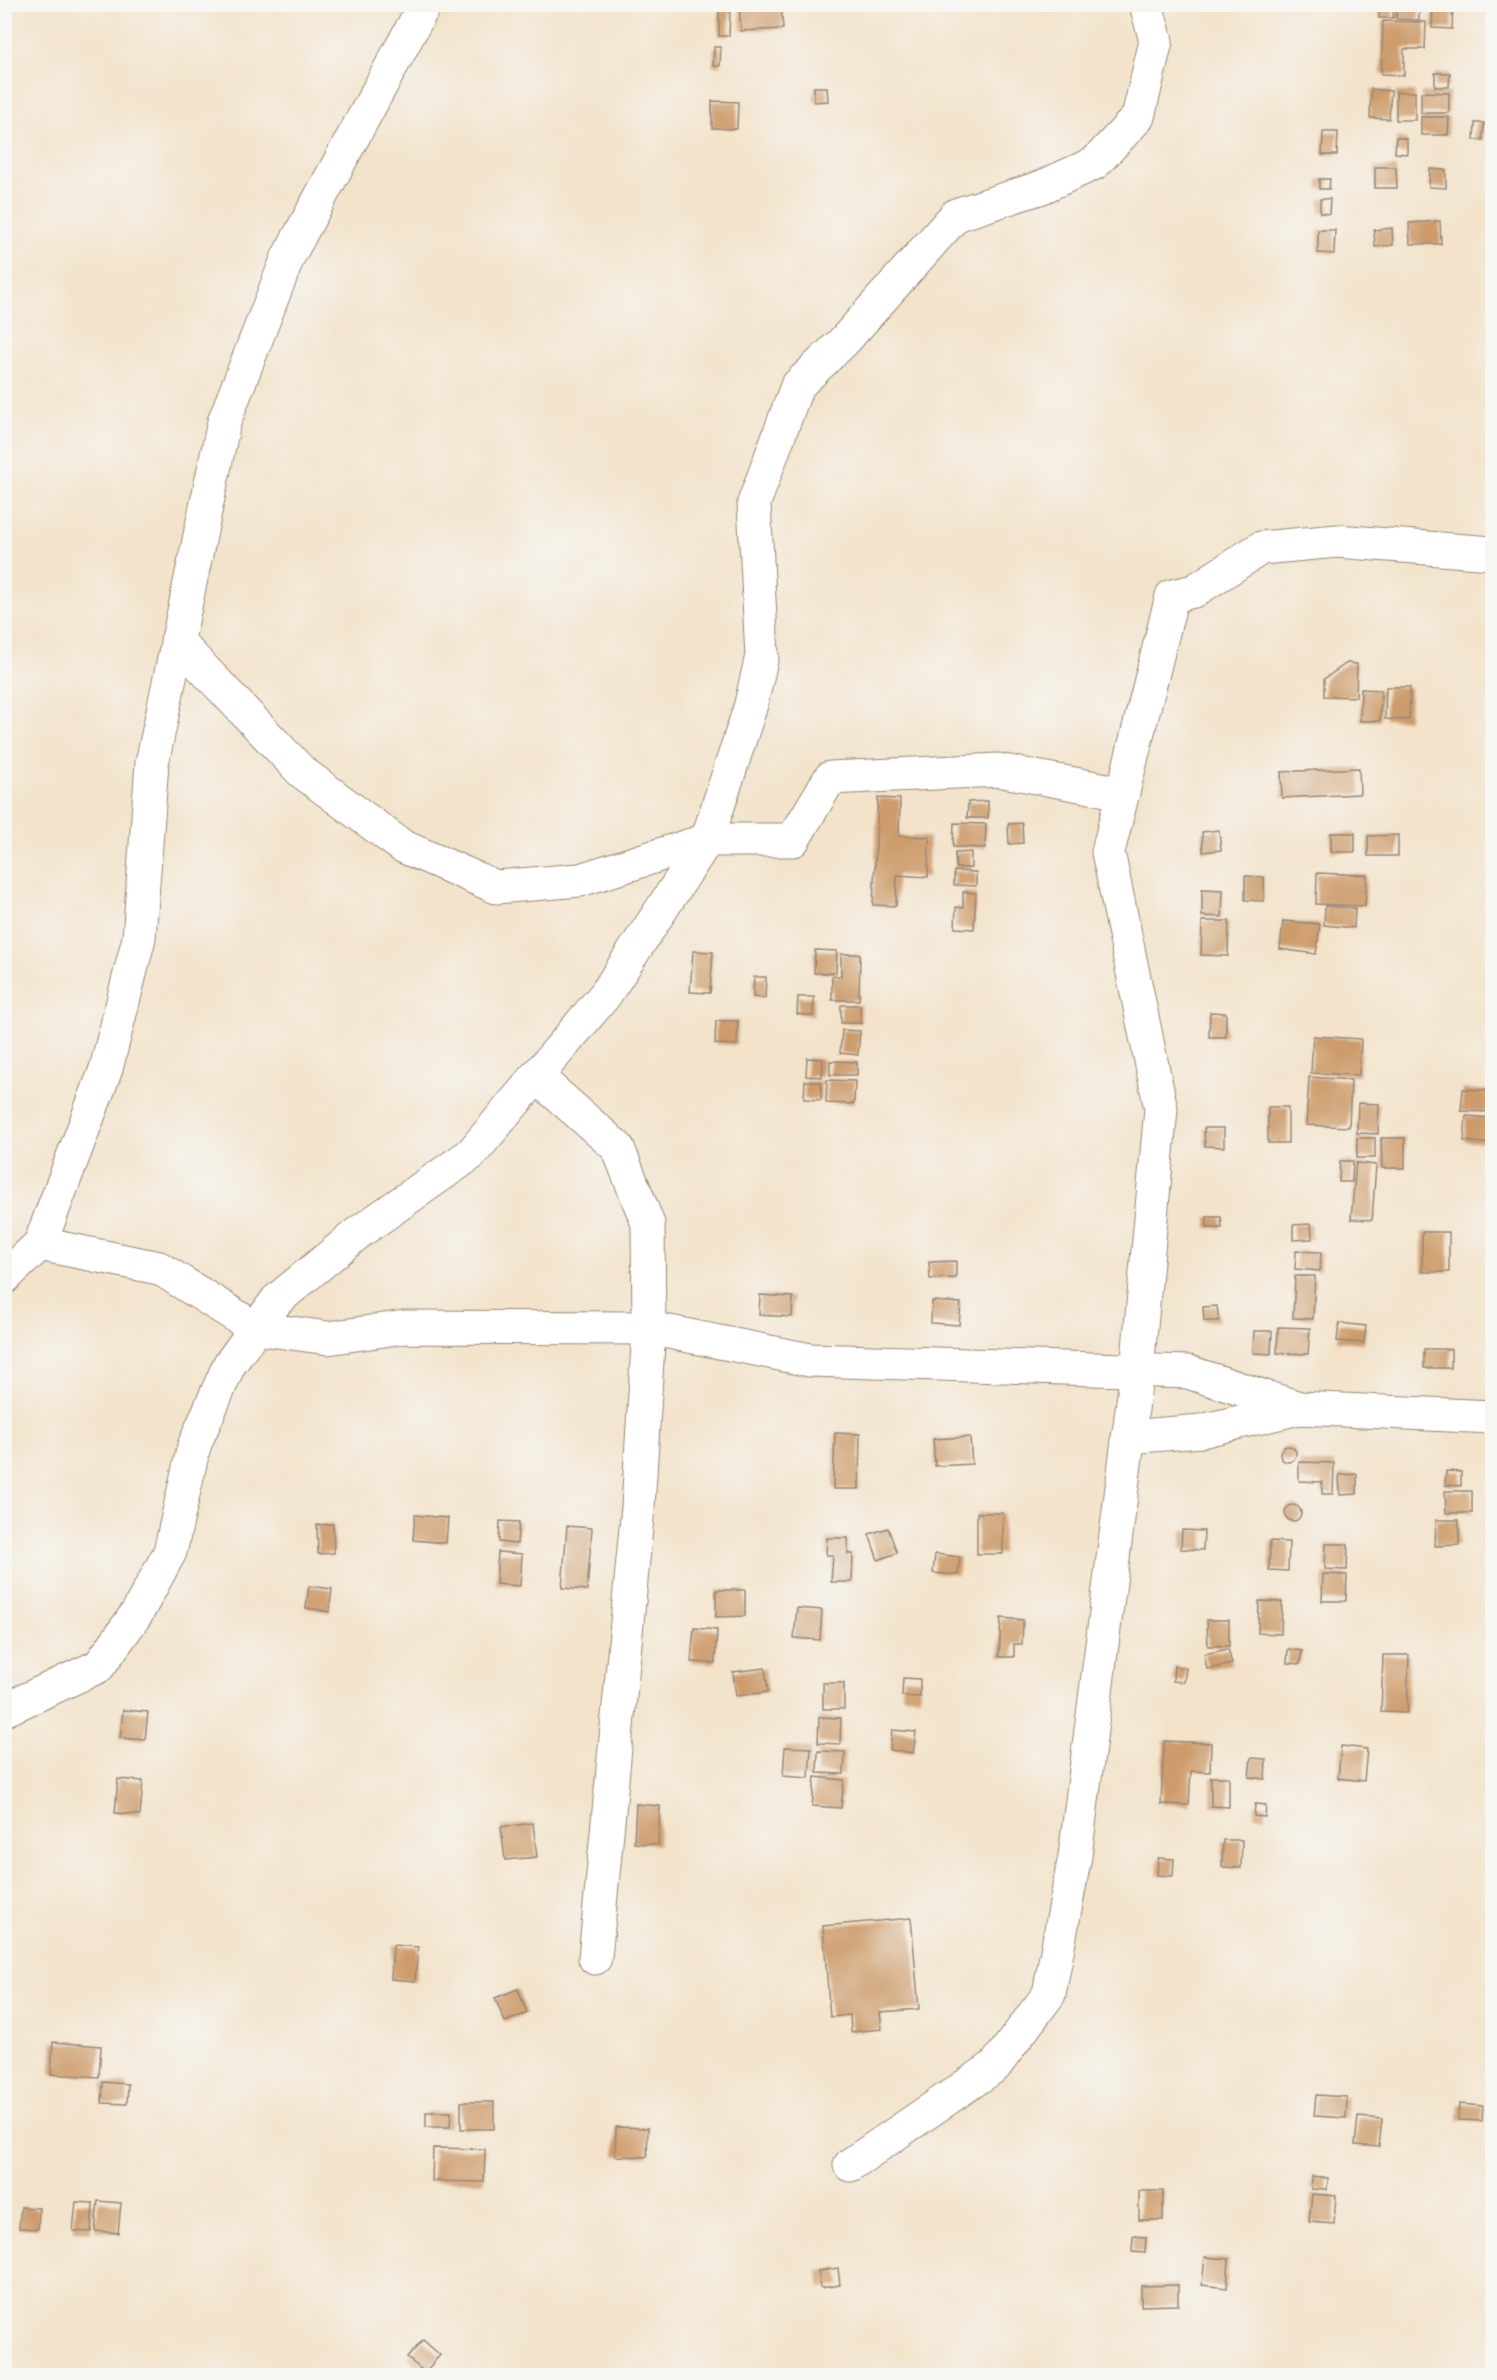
<svg xmlns="http://www.w3.org/2000/svg" width="1497" height="2380" viewBox="0 0 1497 2380" font-family="'Playpen Sans',sans-serif">
<style>
.building{fill:#ce9c6c}
.lines{fill:none;stroke-linecap:round;stroke-linejoin:round}
.minor-casing{stroke:#978674;stroke-width:35}
.minor{stroke:#fff;stroke-width:33}
</style>
<rect width="100%" height="100%" fill="#f6f6f2"/>
<filter id="ink" filterUnits="userSpaceOnUse"><feTurbulence type="fractalNoise" baseFrequency=".0167" numOctaves="2"/><feDisplacementMap in="SourceGraphic" scale="12" xChannelSelector="R" yChannelSelector="G"/><feConvolveMatrix kernelMatrix="1 2 1 2 8 2 1 2 1" color-interpolation-filters="sRGB"/></filter>
<filter id="wash" filterUnits="userSpaceOnUse"><feTurbulence type="fractalNoise" baseFrequency=".008" numOctaves="4" result="noise"/><feDisplacementMap in="SourceGraphic" scale="24" xChannelSelector="R" yChannelSelector="G"/><feGaussianBlur stdDeviation="1.35" result="paint"/><feColorMatrix in="noise" values="0 0 0 0 0 0 0 0 0 0 0 0 0 0 0 0 0 1.4 0 .05"/><feComposite in="paint" operator="in"/></filter>
<g filter="url(#wash)">
<rect width="100%" height="100%" fill="#f3e3cb"/>
<g id="blocks">
<!-- building -->
<g class="building">
<path d="M781,4L783,29L741,31L739,5Z"/>
<path d="M1379,4H1394L1393,18H1379Z"/>
<path d="M1397,5H1419V20L1396,19Z"/>
<path d="M1433,5H1453L1452,29L1432,28Z"/>
<path d="M719,9H730L729,36H719Z"/>
<path d="M1383,21L1426,22L1425,49H1404V75L1381,74Z"/>
<path d="M714,47H721L720,66H713Z"/>
<path d="M1435,73H1450L1449,87H1435Z"/>
<path d="M814,87H827L828,101L814,102Z"/>
<path d="M1371,89L1391,91L1389,119L1370,118Z"/>
<rect x="1396" y="92" width="19" height="28"/>
<path d="M1421,92L1449,93V113H1421Z"/>
<path d="M712,101L738,102L737,129L712,128Z"/>
<path d="M1421,117H1449L1448,135H1421Z"/>
<path d="M1475,123H1484L1483,140H1474Z"/>
<path d="M1323,132H1338L1337,155H1322Z"/>
<path d="M1396,137L1407,139V154L1395,153Z"/>
<path d="M1375,167H1396L1397,188H1375Z"/>
<path d="M1430,169L1446,170V188L1429,187Z"/>
<path d="M1319,179H1330L1329,189H1319Z"/>
<path d="M1320,199H1330L1329,214L1320,213Z"/>
<path d="M1440,221L1441,244H1410L1409,223Z"/>
<path d="M1392,228L1393,245L1375,247L1374,230Z"/>
<path d="M1318,230H1335L1334,254L1318,253Z"/>
<path d="M1347,663L1357,664L1356,697L1324,696V679Z"/>
<path d="M1386,687H1410L1409,720L1385,719Z"/>
<path d="M1361,689L1381,690L1380,721H1360Z"/>
<path d="M1359,768L1360,794L1282,798L1281,772Z"/>
<path d="M878,798L900,799L899,836L929,837L928,877L897,875L896,906L873,905Z"/>
<path d="M988,801V818H967L968,802Z"/>
<path d="M954,823L986,824L985,848L953,847Z"/>
<path d="M1022,823L1023,843L1009,844L1008,824Z"/>
<path d="M1219,830L1221,850L1203,852L1202,832Z"/>
<rect x="1331" y="833" width="24" height="19"/>
<path d="M1398,835V856H1368V836Z"/>
<path d="M971,852V868H956L955,853Z"/>
<path d="M954,871L976,872V886L954,885Z"/>
<path d="M1317,873L1367,875L1365,906L1316,904Z"/>
<path d="M1245,876L1264,877V901L1245,900Z"/>
<path d="M1202,889L1223,890L1222,917L1202,916Z"/>
<path d="M963,892L976,893L974,929L955,928L956,907L963,908Z"/>
<path d="M1325,906L1355,908L1354,928L1324,925Z"/>
<path d="M1202,921H1229L1228,956L1201,955Z"/>
<path d="M1283,921L1320,924L1316,954L1280,949Z"/>
<path d="M815,950L837,951L836,973H814Z"/>
<path d="M693,951L713,952L710,993L690,992Z"/>
<path d="M841,954H860L859,1000H832V976H841Z"/>
<path d="M754,977H766L765,998L753,997Z"/>
<path d="M798,997H814L813,1016L797,1014Z"/>
<path d="M841,1005H860L861,1023H841Z"/>
<path d="M1210,1012L1226,1013V1037H1209Z"/>
<path d="M716,1021H738L737,1045L715,1044Z"/>
<path d="M842,1030L860,1031L858,1055L840,1053Z"/>
<path d="M1313,1036L1361,1039L1359,1075L1311,1073Z"/>
<path d="M807,1058L823,1059L822,1077L806,1076Z"/>
<path d="M830,1061L857,1062V1075H830Z"/>
<path d="M1309,1077L1351,1080L1349,1127L1306,1125Z"/>
<path d="M827,1080L855,1081L854,1104L826,1103Z"/>
<path d="M805,1081L821,1082V1100L804,1099Z"/>
<path d="M1463,1089L1492,1091V1112L1461,1111Z"/>
<path d="M1358,1103L1379,1104L1378,1134L1357,1133Z"/>
<rect x="1268" y="1107" width="20" height="36"/>
<path d="M1466,1116L1492,1118V1144L1464,1141Z"/>
<path d="M1204,1128H1224V1147L1205,1146Z"/>
<rect x="1357" y="1138" width="18" height="20"/>
<path d="M1381,1138H1405V1168H1382Z"/>
<path d="M1340,1161H1353L1352,1182H1339Z"/>
<path d="M1356,1163L1376,1165L1372,1220L1351,1219Z"/>
<path d="M1207,1217H1221L1222,1228H1207Z"/>
<path d="M1311,1224L1312,1239L1293,1240V1225Z"/>
<rect x="1422" y="1232" width="27" height="40"/>
<path d="M1296,1251L1321,1252L1320,1271L1295,1269Z"/>
<path d="M956,1261V1278L930,1279L929,1262Z"/>
<path d="M1295,1276H1315L1313,1319L1293,1318Z"/>
<path d="M760,1295L793,1297L792,1317L759,1315Z"/>
<path d="M932,1301L961,1303L959,1325L931,1323Z"/>
<path d="M1217,1306L1219,1321H1204L1203,1307Z"/>
<path d="M1339,1323L1366,1326L1364,1343L1337,1341Z"/>
<path d="M1278,1327L1310,1328L1308,1354L1277,1353Z"/>
<path d="M1254,1331H1272L1271,1354L1253,1353Z"/>
<rect x="1424" y="1349" width="27" height="19"/>
<path d="M835,1433L860,1434L859,1489H833Z"/>
<path d="M970,1437L972,1464L935,1466L933,1439Z"/>
<circle cx="1288" cy="1454" r="8"/>
<path d="M1299,1462L1334,1463L1333,1494H1322V1482L1299,1481Z"/>
<path d="M1446,1471L1461,1472V1486L1445,1485Z"/>
<path d="M1357,1474V1494L1340,1495L1339,1475Z"/>
<path d="M1445,1491H1472V1513H1446Z"/>
<circle cx="1293" cy="1513" r="8"/>
<rect x="977" y="1513" width="26" height="41"/>
<path d="M415,1515L448,1518L446,1543L413,1540Z"/>
<path d="M1436,1520H1459V1545L1435,1546Z"/>
<path d="M500,1521L519,1522L517,1544L499,1542Z"/>
<path d="M333,1524L334,1553L318,1554L317,1525Z"/>
<path d="M567,1526L592,1528L587,1590L562,1588Z"/>
<path d="M888,1528L897,1553L878,1560L869,1534Z"/>
<path d="M1182,1530L1204,1531L1203,1550L1181,1549Z"/>
<path d="M827,1538H848V1554H853L852,1582H831L833,1555H826Z"/>
<path d="M1270,1541L1289,1542L1288,1571L1269,1570Z"/>
<path d="M1326,1544H1348L1347,1570L1325,1569Z"/>
<path d="M498,1552L522,1554L520,1586L496,1584Z"/>
<path d="M935,1554L960,1557L958,1575L933,1573Z"/>
<path d="M1323,1574L1347,1575L1346,1601H1322Z"/>
<path d="M309,1586L332,1589L329,1612L306,1608Z"/>
<path d="M716,1590H745V1616L716,1617Z"/>
<path d="M1259,1601L1282,1602L1281,1634L1258,1633Z"/>
<path d="M797,1608L822,1610L820,1640L794,1638Z"/>
<path d="M1001,1618L1023,1620L1022,1644H1014V1657H999Z"/>
<path d="M1207,1620H1229V1646H1208Z"/>
<path d="M694,1628L717,1630L715,1663L691,1662Z"/>
<path d="M1228,1649L1232,1664L1207,1669L1204,1654Z"/>
<path d="M1288,1649L1302,1651L1300,1664L1287,1663Z"/>
<path d="M1383,1655H1409L1407,1713L1381,1712Z"/>
<path d="M1174,1666L1186,1668L1184,1682L1173,1681Z"/>
<path d="M765,1668L768,1692L736,1696L733,1672Z"/>
<path d="M903,1678L920,1679V1697L902,1696Z"/>
<rect x="823" y="1683" width="21" height="26"/>
<path d="M123,1710L148,1712L145,1740L120,1738Z"/>
<path d="M819,1717L841,1718L840,1744L818,1743Z"/>
<path d="M892,1730L916,1732L913,1753L890,1750Z"/>
<path d="M1164,1741L1211,1743L1210,1772L1191,1771L1189,1805L1161,1804Z"/>
<path d="M1341,1746L1367,1749L1364,1781L1338,1778Z"/>
<path d="M785,1747L811,1748L809,1778L783,1776Z"/>
<path d="M818,1751L845,1752L844,1774L817,1773Z"/>
<path d="M1251,1758L1266,1759L1265,1779L1249,1777Z"/>
<path d="M815,1777L844,1780L841,1808L812,1806Z"/>
<path d="M1211,1777H1229V1807L1211,1806Z"/>
<path d="M118,1779L143,1781L140,1815L115,1813Z"/>
<path d="M636,1804L660,1806L658,1845L634,1843Z"/>
<path d="M1255,1804L1266,1805L1265,1817L1254,1816Z"/>
<path d="M533,1823L537,1857L505,1860L501,1827Z"/>
<path d="M1223,1840H1242L1241,1868L1222,1867Z"/>
<path d="M1158,1858L1174,1859L1173,1876L1157,1875Z"/>
<path d="M911,1918L919,2009L880,2012L882,2029L851,2032L850,2015L830,2017L823,1926Z"/>
<path d="M393,1945L418,1947L415,1981L391,1979Z"/>
<path d="M518,1989L527,2013L505,2022L495,1998Z"/>
<path d="M53,2042L101,2046L99,2077L51,2074Z"/>
<path d="M103,2082L128,2084L127,2104L102,2103Z"/>
<path d="M1316,2095L1347,2097L1346,2118L1314,2116Z"/>
<rect x="461" y="2102" width="33" height="27"/>
<path d="M1459,2104L1483,2106L1482,2121L1458,2120Z"/>
<path d="M426,2112H451L450,2127H426Z"/>
<path d="M1358,2117L1382,2119L1379,2147L1355,2145Z"/>
<path d="M616,2127L648,2128L647,2157L615,2156Z"/>
<path d="M433,2148L485,2149L484,2182L432,2181Z"/>
<path d="M1312,2176L1328,2178L1327,2190L1311,2189Z"/>
<rect x="1139" y="2191" width="24" height="29"/>
<path d="M1312,2194L1336,2196L1334,2224L1309,2222Z"/>
<path d="M98,2201L121,2203L118,2233L95,2231Z"/>
<path d="M76,2202L93,2203L91,2232L73,2231Z"/>
<path d="M21,2207L39,2208L38,2229L19,2228Z"/>
<path d="M1133,2236L1146,2237L1145,2253L1132,2252Z"/>
<path d="M1205,2257L1229,2259L1227,2288L1202,2285Z"/>
<path d="M838,2268L840,2285L821,2288L818,2271Z"/>
<path d="M1178,2285V2305L1141,2306V2286Z"/>
<path d="M423,2340L440,2355L425,2372L407,2358Z"/>
</g>
</g>
</g>
<g filter="url(#ink)">
<use href="#blocks" fill-opacity="0" stroke="#978674" stroke-width="1.5"/>
<g class="lines">
<defs>
<g id="minor">
<path d="M177,641L302,772L402,846L496,887L580,880L707,840H793L830,778L998,770L1123,793"/>
<path d="M536,1076L618,1148L648,1224L649,1328L638,1507L595,1958"/>
<path d="M40,1244L159,1268L255,1328L328,1338L405,1327L649,1328L810,1360L1188,1372L1299,1408"/>
<path d="M4,1278L40,1244L106,1069L139,938L152,763L224,422L288,257L425,4"/>
<path d="M1128,1437L1201,1431L1299,1408L1492,1417"/>
<path d="M4,1710L99,1666L137,1613L170,1552L194,1446L229,1365L277,1300L358,1233L471,1154L605,995L707,840L750,708L762,656L754,503L797,386L844,341L956,215L1042,187L1095,163L1138,117L1156,41L1146,4"/>
<path d="M850,2165L995,2066L1049,1994L1075,1856L1137,1370L1161,1109L1108,852L1172,596L1194,591L1261,548L1337,541L1492,553"/>
</g>
</defs>
<!-- minor casing -->
<use href="#minor" class="minor-casing"/>
<!-- minor -->
<use href="#minor" class="minor"/>
</g>
</g>
<!-- margin -->
<rect width="1497" height="2380" fill="none" stroke="#f6f6f2" stroke-width="24"/>
</svg>
